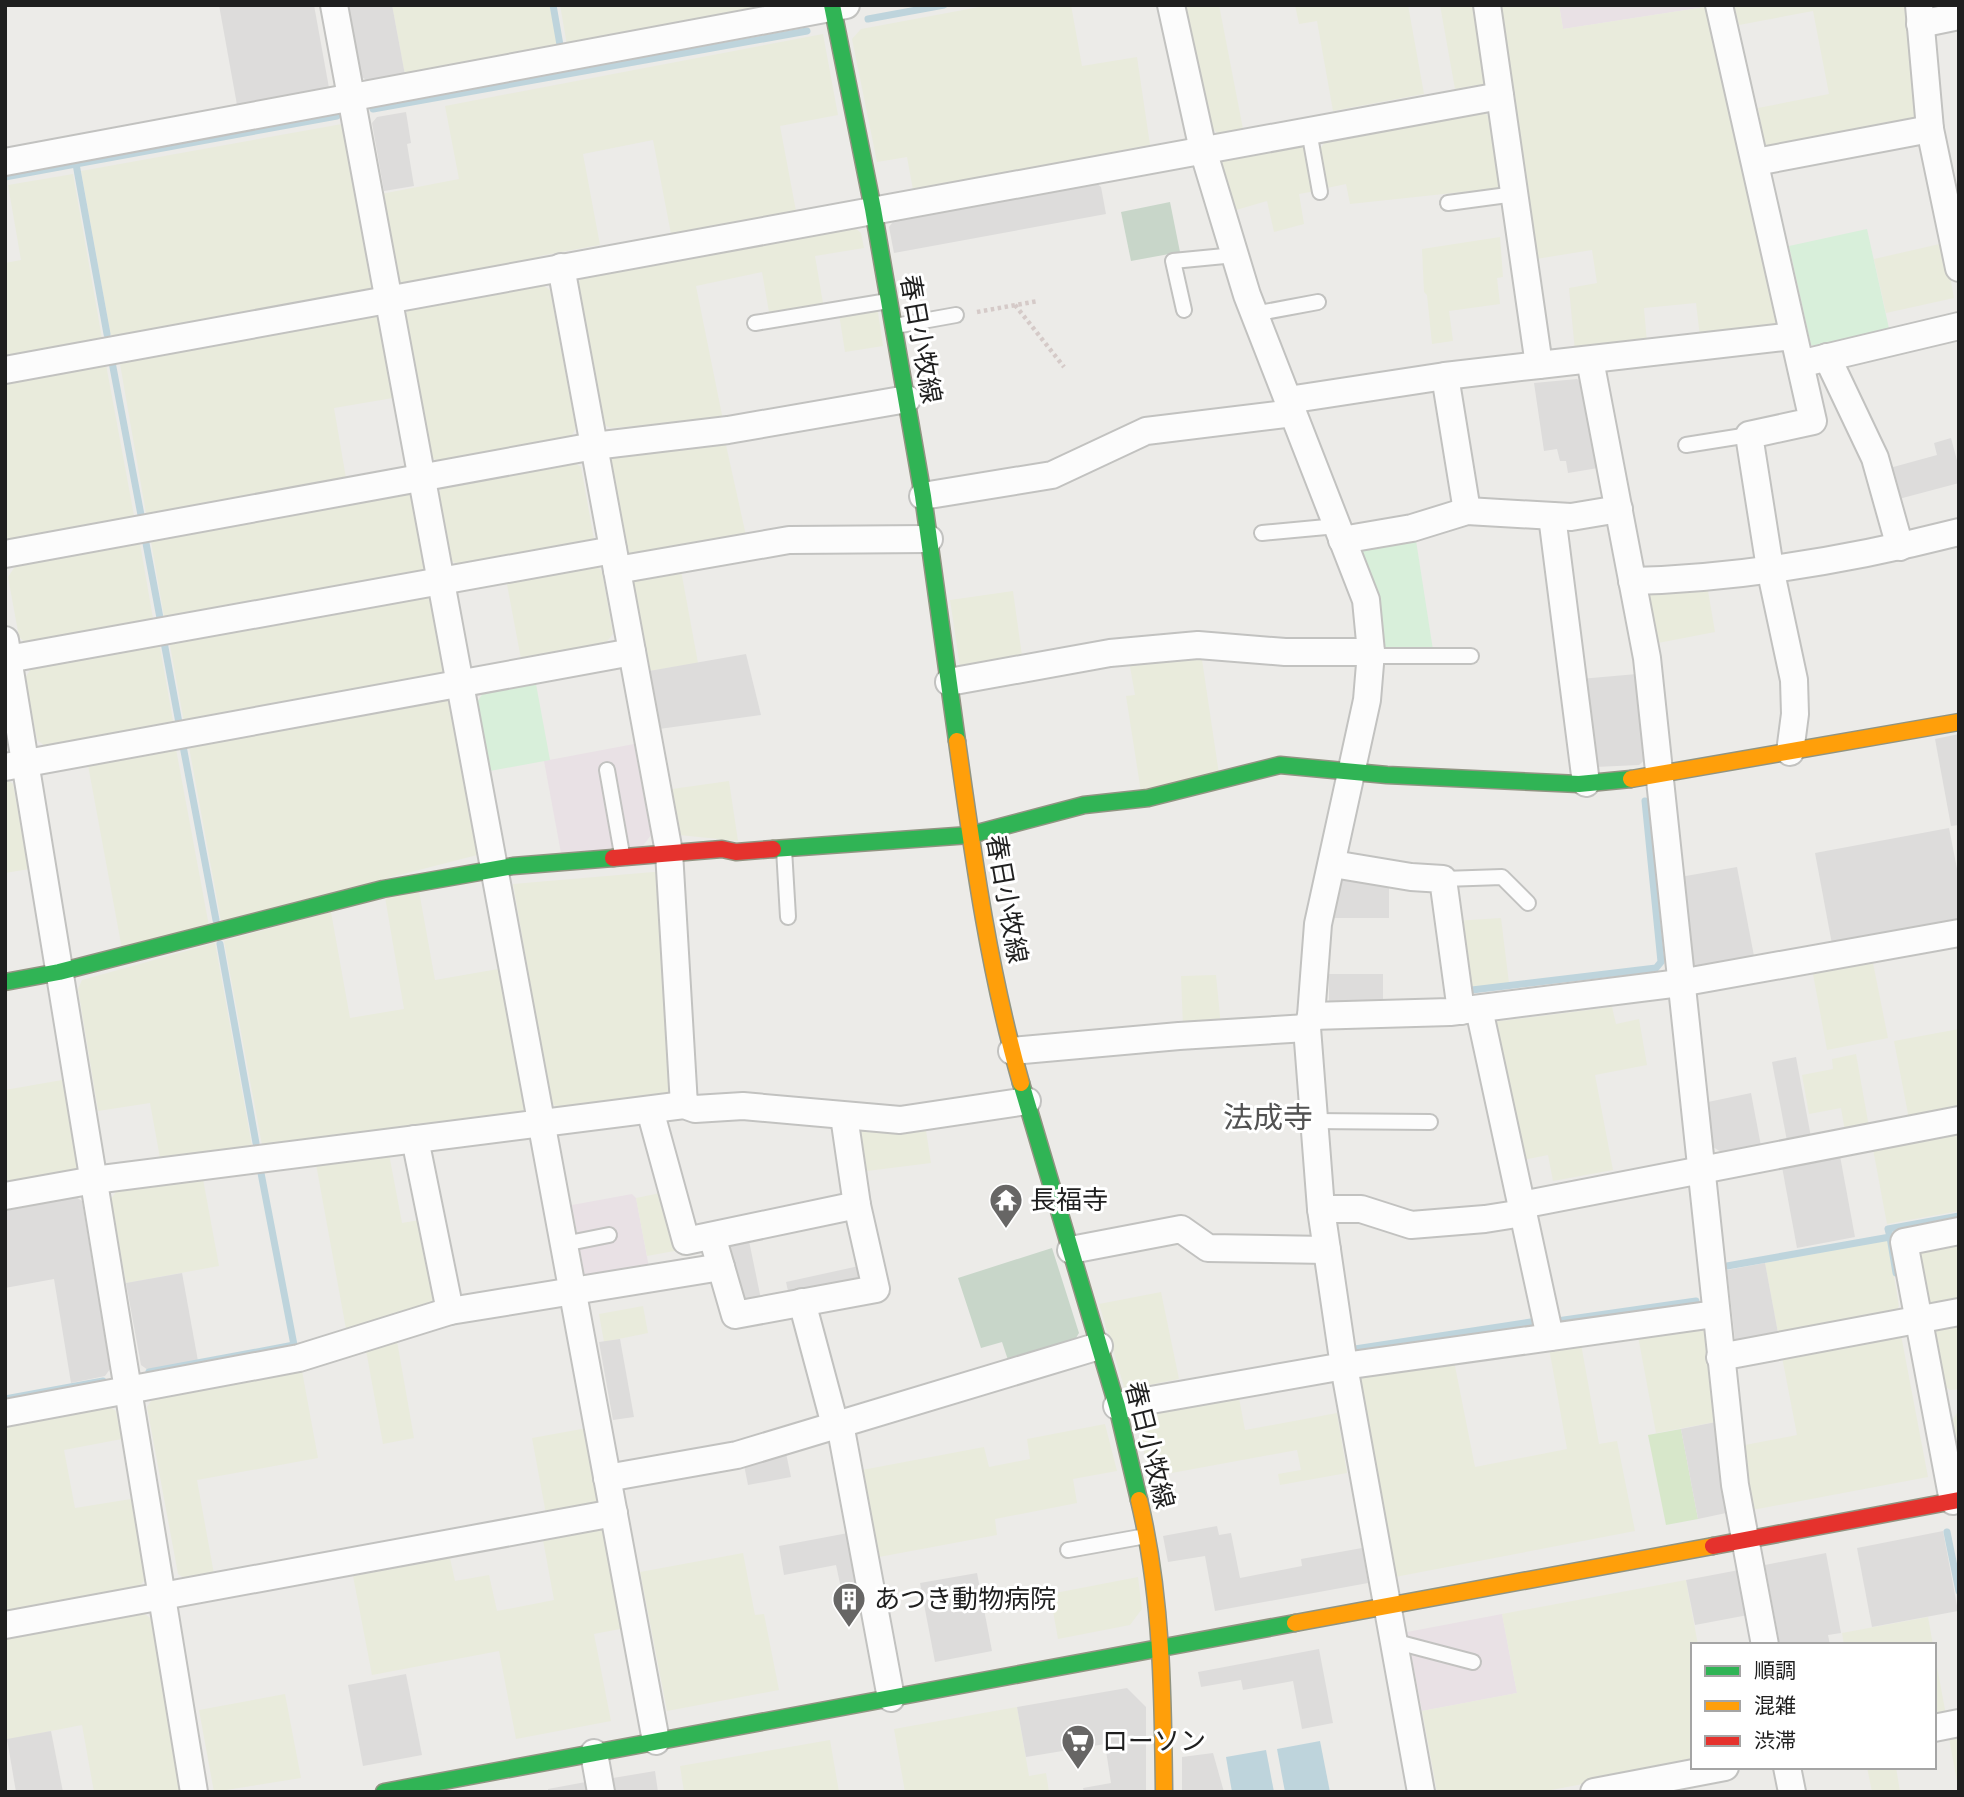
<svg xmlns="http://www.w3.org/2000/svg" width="1964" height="1797" viewBox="0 0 1964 1797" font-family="'Titillium Web','Noto Sans JP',sans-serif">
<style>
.industrial{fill:#e9e1e5}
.farmland{fill:#e9ebdc}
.grass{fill:#d7e7ca}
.cemetery{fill:#c8d6c9}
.park{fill:#d8efda}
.parking{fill:#dddcdb}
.water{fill:#bed4dc}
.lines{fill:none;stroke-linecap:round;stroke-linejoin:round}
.stream{stroke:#bed4dc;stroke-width:7}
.lane-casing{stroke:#c2c2c0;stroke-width:18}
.street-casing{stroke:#c2c2c0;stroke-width:30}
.fast-casing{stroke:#919482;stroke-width:19}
.slow-casing{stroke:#919482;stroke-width:19}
.jam-casing{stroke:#919482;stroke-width:19}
.path{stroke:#d5cac8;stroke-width:4.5;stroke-dasharray:3.5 3.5;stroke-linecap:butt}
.lane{stroke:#fcfcfc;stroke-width:14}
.street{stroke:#fcfcfc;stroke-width:26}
.fast{stroke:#30b455;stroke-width:16}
.slow{stroke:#ff9f0a;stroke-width:16}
.jam{stroke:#e5322d;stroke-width:16}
.labels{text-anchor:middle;stroke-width:6;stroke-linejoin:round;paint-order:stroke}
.street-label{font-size:26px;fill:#1f1f1f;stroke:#fff}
.poi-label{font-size:26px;fill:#1f1f1f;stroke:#fff;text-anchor:start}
.quarter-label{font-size:30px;fill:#525252;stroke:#fff}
</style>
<rect width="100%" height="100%" fill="#ecebe8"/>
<!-- industrial -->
<g class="industrial">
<path d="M1559,5H1705V7L1563,29Z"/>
<path d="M634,744L651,835L642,847L561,853L544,761Z"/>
<path d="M632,1194L636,1198L650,1273L585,1277L572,1205Z"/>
<path d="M1502,1614L1517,1693L1422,1711L1407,1632Z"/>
</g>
<!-- farmland -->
<g class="farmland">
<path d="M392,5H550L558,47L405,75Z"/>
<path d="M560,5H781L567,45Z"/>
<path d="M990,5H1071L1082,66L1137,57L1150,145L913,190L907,157L877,162L852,39L861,29Z"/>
<path d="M1184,5H1219L1243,129L1217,133L1212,128Z"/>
<path d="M1295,5H1408L1424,94L1333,111L1317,21L1299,24Z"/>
<path d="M1440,5H1478L1489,78L1484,84L1455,89Z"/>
<path d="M1497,5H1559L1563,29L1705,7L1779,323L1775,329L1700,337L1696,303L1644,308L1647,343L1575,351L1569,288L1597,283L1592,250L1536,259Z"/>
<path d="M1734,5H1908L1918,118L1913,125L1775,150L1765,144L1758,108L1829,94L1813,11L1739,25Z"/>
<path d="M823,34L838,115L780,126L796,211L671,234L653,140L583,154L600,245L540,256L541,260L407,285L397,281L381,194L459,179L445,106Z"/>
<path d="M1484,113L1492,118L1503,185L1500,188L1350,204L1346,184L1327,188L1320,149L1327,139Z"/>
<path d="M342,124L346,128L375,285L365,297L112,342L81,171Z"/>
<path d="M1302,144L1308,149L1316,191L1299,194L1304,224L1274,232L1267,201L1236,210L1222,163L1226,157Z"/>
<path d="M73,174L103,344L5,361V263L21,260L8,185Z"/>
<path d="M854,227L861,233L864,248L815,256L823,303L769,312L762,272L696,286L723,420L610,428L603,424L577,285L581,278Z"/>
<path d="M1500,237L1503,277L1497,278L1500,304L1449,311L1453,341L1432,344L1427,295L1424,292L1422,249Z"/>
<path d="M1944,243L1954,298L1886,313L1874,259Z"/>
<path d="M537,281L550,290L576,428L567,444L444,466L431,457L405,315L413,303Z"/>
<path d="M870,309L878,312L883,346L845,352L839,314Z"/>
<path d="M373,314L379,318L393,398L334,408L347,484L147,519L119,358Z"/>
<path d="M105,359L135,521L10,541L5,537V378Z"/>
<path d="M724,436L747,540L627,555L610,463L614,456Z"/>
<path d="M569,459L581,467L594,539L589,546L464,569L452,561L439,492L448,481Z"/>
<path d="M406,490L415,496L428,569L423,575L165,622L150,536Z"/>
<path d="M139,538L154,624L26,643L19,637L8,577L16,565Z"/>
<path d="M593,563L602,571L613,634L605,644L521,659L506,579Z"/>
<path d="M680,565L698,663L649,671L632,581Z"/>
<path d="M1707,585L1715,632L1658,643L1645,591Z"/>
<path d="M1013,591L1023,663L960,667L950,600Z"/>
<path d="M426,593L432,597L445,669L440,675L184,722L169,640Z"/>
<path d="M159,642L174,726L45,746L37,740L25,678L31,669L50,665V662Z"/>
<path d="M1201,653L1219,774L1141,792L1126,696L1135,695L1128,655Z"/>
<path d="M452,698L481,854L221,921L189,747Z"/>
<path d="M176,749L209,926L122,949L88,765Z"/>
<path d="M9,781L13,784L29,869L5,873V782Z"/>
<path d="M729,781L738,841L679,835L672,789Z"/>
<path d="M665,871L675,1088L670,1095L561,1109L551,1103L513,884Z"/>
<path d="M419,891L435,980L504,968L528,1104L521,1113L262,1145L224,941L331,912L350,1018L404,1009L385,897Z"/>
<path d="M1501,918L1509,983L1467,988L1454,921Z"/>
<path d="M215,943L252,1146L160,1158L150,1103L98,1111L78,989L82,980Z"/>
<path d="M1873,963L1888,1038L1827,1050L1813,974Z"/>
<path d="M1216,975L1221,1026L1183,1027L1181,976Z"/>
<path d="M1612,1007L1616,1024L1639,1019L1647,1065L1595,1075L1613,1170L1553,1181L1548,1155L1517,1161L1493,1022Z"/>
<path d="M1959,1029V1109L1909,1119L1894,1041Z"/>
<path d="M1856,1054L1869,1127L1845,1131L1841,1108L1809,1114L1802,1075L1833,1069L1832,1059Z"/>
<path d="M62,1080L79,1169L5,1183V1090Z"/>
<path d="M859,1124H925L931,1163L859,1172Z"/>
<path d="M1959,1132V1211L1887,1224L1873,1149Z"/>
<path d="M389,1154L402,1223L426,1219L438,1305L346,1329L316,1164Z"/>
<path d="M203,1179L219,1266L126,1283L111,1199L118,1189Z"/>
<path d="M665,1192L680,1250L647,1256L636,1198Z"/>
<path d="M1959,1237V1303L1932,1308L1922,1302L1914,1256L1920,1244Z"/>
<path d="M1888,1240L1899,1306L1896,1311L1778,1333L1765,1263Z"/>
<path d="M1161,1292L1179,1379L1125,1390L1099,1304Z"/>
<path d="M643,1306L648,1333L604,1342L599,1314Z"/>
<path d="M1959,1321V1389L1950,1390L1939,1383L1931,1337L1939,1325Z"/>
<path d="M1700,1327L1705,1330L1716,1422L1656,1433L1638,1336Z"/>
<path d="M1901,1335L1928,1477L1752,1510L1745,1445L1797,1435L1782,1357Z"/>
<path d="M397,1341L414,1438L383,1444L366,1350Z"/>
<path d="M1581,1344L1599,1444L1617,1441L1635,1531L1395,1577L1357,1382L1363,1373L1454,1361L1475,1467L1567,1449L1549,1348Z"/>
<path d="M302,1371L318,1458L197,1480L214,1574L186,1580L178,1574L147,1407L153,1398Z"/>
<path d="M1239,1398L1245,1430L1337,1413L1347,1473L1280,1485L1278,1474L1301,1470L1297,1450L1150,1477L1138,1427L1143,1416Z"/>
<path d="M108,1406L116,1411L122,1439L64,1450L75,1508L131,1499L145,1580L139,1586L5,1611V1425Z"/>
<path d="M1959,1410V1462L1951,1422Z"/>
<path d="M1105,1424L1117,1471L1073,1479L1077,1503L995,1519L997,1535L879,1557L862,1470L984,1447L989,1467L1030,1459L1027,1439Z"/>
<path d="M587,1428L600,1496L593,1505L546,1514L532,1438Z"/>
<path d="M606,1528L625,1628L594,1634L611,1721L516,1739L499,1651L372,1675L353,1576L450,1558L455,1581L489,1575L497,1611L554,1600L543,1540Z"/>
<path d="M743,1553L755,1615L764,1614L779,1690L667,1711L640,1572Z"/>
<path d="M1138,1577L1142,1609L1130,1625L1058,1639L1050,1594Z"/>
<path d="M1686,1580L1698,1645H1693V1763L1541,1792H1437L1422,1711L1517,1693L1502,1614Z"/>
<path d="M143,1613L152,1619L180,1792H94L82,1725L5,1740V1638Z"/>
<path d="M1928,1617L1933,1645H1844L1842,1633Z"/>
<path d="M1934,1651L1946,1715L1934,1717Z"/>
<path d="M285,1694L301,1778L214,1792L199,1710Z"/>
<path d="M1017,1707L1029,1776L1046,1773L1049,1792H905L894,1729Z"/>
<path d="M1959,1736V1792L1949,1738Z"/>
<path d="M830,1740L839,1792H684L680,1766Z"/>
<path d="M1867,1767H1896L1900,1792H1872Z"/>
</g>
<!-- grass -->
<path class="grass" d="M1681,1429L1698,1519L1666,1525L1648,1435Z"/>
<!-- cemetery -->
<g class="cemetery">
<path d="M1170,202L1180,252L1131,261L1121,212Z"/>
<path d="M1052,1248L1079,1333L1076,1338L1008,1360L1002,1342L981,1348L958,1278Z"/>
</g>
<!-- park -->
<g class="park">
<path d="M1867,229L1890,333L1823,348L1811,345L1789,246Z"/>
<path d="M1415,534L1433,650L1386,652L1379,645L1358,544Z"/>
<path d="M536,684L550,760L490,771L477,702L483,693Z"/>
</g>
<!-- parking -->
<g class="parking">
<path d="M219,5H314L329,88L237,105Z"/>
<path d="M347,5H392L405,75L368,81L360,76Z"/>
<path d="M406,112L411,143L407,144L414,186L384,191L372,123L377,117Z"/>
<path d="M1095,182L1101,187L1106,214L894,253L889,227L895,219Z"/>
<path d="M1577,379L1583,384L1598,468L1568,473L1566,461H1560L1557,449L1544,451L1534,383Z"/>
<path d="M1951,438L1959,468V483L1895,500L1886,469L1937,455L1934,443Z"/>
<path d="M746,654L761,715L659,729L649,671Z"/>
<path d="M1637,674L1648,757L1639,765L1595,767L1580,679Z"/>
<path d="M1959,734V825L1951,826L1935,739Z"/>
<path d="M1949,828L1959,879V920L1832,944L1815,853Z"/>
<path d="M1737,867L1754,956L1697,967L1692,963L1680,877Z"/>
<path d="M1338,878L1389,879V918H1329Z"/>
<rect x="1329" y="974" width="54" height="32"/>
<path d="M1796,1057L1811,1137L1787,1141L1772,1062Z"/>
<path d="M1751,1093L1761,1146L1723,1153L1713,1147L1708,1102Z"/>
<path d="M1840,1156L1855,1237L1797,1248L1782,1167Z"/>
<path d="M76,1197L82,1201L110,1369L105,1376L71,1383L54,1279L5,1288V1211Z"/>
<path d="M848,1219L749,1241L762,1304L744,1308L723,1239Z"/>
<path d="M1765,1263L1778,1333L1735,1340L1727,1270Z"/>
<path d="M859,1266L868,1278L790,1300L786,1282Z"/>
<path d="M182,1273L198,1361L148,1370L141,1365L126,1283Z"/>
<path d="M620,1339L634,1417L613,1420L599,1342Z"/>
<path d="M1716,1422L1726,1513L1698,1519L1681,1429Z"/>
<path d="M786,1453L791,1477L748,1485L744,1465Z"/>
<path d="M1217,1526L1219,1535L1231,1533L1240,1578L1302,1566L1301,1559L1362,1548L1368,1583L1215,1611L1205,1556L1168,1562L1163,1536Z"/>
<path d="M1943,1531L1958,1611L1872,1627L1857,1548Z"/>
<path d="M848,1533L859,1589L842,1593L836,1565L784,1575L779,1546Z"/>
<path d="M1826,1553L1841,1633L1828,1635L1830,1645H1780L1765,1565Z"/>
<path d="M1739,1570L1748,1615L1695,1625L1686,1580Z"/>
<path d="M977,1573L992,1651L935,1662L920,1583Z"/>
<path d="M1319,1649L1333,1723L1302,1729L1293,1681L1243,1690L1241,1680L1201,1687L1198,1672Z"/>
<path d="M406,1674L422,1755L363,1766L348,1685Z"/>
<path d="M1127,1688L1146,1707V1792H1084L1083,1788L1111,1783L1105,1744L1026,1757L1017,1707Z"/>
<path d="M51,1731L63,1792H16L7,1739Z"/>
<path d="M1213,1753L1224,1792H1182V1757Z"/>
<path d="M655,1771L658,1792H615L613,1778Z"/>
<path d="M591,1781L593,1792H548V1789Z"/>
</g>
<!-- water -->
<g class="water">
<path d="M1320,1741L1330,1792H1285L1277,1749Z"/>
<path d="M1266,1750L1274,1792H1232L1226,1757Z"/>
</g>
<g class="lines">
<!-- stream -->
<g class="stream">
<path d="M553,5L560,45"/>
<path d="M868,19L944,5"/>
<path d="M373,109L807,31"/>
<path d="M76,164L107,334"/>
<path d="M5,177L337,116"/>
<path d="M112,362L141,515"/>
<path d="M145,538L160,618"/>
<path d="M164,642L179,723"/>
<path d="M183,746L216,920"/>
<path d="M220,944L256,1143"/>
<path d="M1472,990L1656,968L1661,962L1645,801"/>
<path d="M1890,1237L1896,1273"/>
<path d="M1727,1266L1890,1237L1888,1229L1959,1216"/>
<path d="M1557,1321L1696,1301"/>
<path d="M1355,1349L1537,1321V1318"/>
<path d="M149,1372L294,1345L261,1173"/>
<path d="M5,1399L103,1381"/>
<path d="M1947,1532L1959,1591"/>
</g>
<defs>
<g id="lane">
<path d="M1309,131L1320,192"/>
<path d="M1448,203L1515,194"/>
<path d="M1184,310L1173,261L1235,255"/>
<path d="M1254,314L1318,302"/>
<path d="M755,323L888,301"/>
<path d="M895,326L956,315"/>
<path d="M1686,445L1749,435"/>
<path d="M1262,533L1337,526"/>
<path d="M1371,656H1471"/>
<path d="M607,770L622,854"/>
<path d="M784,849L788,917"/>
<path d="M1443,879L1502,877L1528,903"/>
<path d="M1312,1121L1430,1122"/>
<path d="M564,1244L609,1235"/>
<path d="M1068,1550L1146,1536"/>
<path d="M1393,1641L1473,1662"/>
</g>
<g id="street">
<path d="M334,5L656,1741"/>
<path d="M1171,5L1203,150L1247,295L1366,600L1371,652L1367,700L1318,924L1311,1016L1307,1028L1321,1209L1344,1366L1421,1792"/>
<path d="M1487,5L1539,365L1793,336"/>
<path d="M1719,5L1813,421L1749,435L1770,568L1794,680L1795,714L1790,752"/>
<path d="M1919,5L1930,129L1959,268"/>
<path d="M1920,24L1959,16"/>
<path d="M5,162L846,5"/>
<path d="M1756,162L1930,129"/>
<path d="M561,267L669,852L684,1105"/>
<path d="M1827,357L1875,458L1900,547"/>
<path d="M1590,360L1647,658L1735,1485L1765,1645"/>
<path d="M1812,361L1959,326"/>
<path d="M5,370L1500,96"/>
<path d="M1445,376L1467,511"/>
<path d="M1288,400L1445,376L1539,365"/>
<path d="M923,496L1052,475L1146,431L1293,413"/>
<path d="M1552,516L1586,783"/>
<path d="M1342,540L1412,528L1467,511L1571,517L1619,509"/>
<path d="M5,554L594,446L728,430L907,399"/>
<path d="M617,570L789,540L929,539"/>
<path d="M1632,581C1742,578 1853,559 1959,532"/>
<path d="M5,640L194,1792"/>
<path d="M8,659L613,550"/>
<path d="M949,682L1110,653L1198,645L1285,652H1371"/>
<path d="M5,767L632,652"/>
<path d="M1333,864L1411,877L1443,879L1461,1011"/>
<path d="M1479,1009L1550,1337"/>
<path d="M1311,1016L1450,1012L1680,983L1959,933"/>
<path d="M1012,1051L1179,1036L1307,1028"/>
<path d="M650,1110L686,1241L857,1205"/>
<path d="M415,1139L450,1311"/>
<path d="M5,1196L94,1180L684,1105L695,1109L743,1106L900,1120L1027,1101"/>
<path d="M1521,1205L1959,1120"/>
<path d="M1321,1209H1361L1411,1225L1485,1219L1523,1213"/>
<path d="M712,1236L735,1315L876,1289L857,1205L844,1116"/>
<path d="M1071,1250L1181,1229L1208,1248L1327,1250"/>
<path d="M802,1302L835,1425"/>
<path d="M1720,1357L1959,1312"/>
<path d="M1117,1406L1344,1366L1715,1314"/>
<path d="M5,1413L299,1358L450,1311L721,1267"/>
<path d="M840,1424L891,1698"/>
<path d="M607,1478L737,1455L1099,1346"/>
<path d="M1953,1501L1904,1242L1959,1231"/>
<path d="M5,1625L614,1513"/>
<path d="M1934,1728L1959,1723"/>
<path d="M594,1753L601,1792"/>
<path d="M1787,1767L1792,1792"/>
<path d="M1594,1792L1725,1767"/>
</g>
<g id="fast">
<path d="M832,5L873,209L923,496L957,741"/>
<path d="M773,849L970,835L1084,805L1148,798L1280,765L1387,775L1579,784L1631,779"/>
<path d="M5,982L59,972L383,889L513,866L613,858"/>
<path d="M1021,1083L1117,1406L1139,1500"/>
<path d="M384,1792L1295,1623"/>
</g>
<g id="slow">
<path d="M957,741C973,855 989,972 1021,1083"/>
<path d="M1631,779L1959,722"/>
<path d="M1139,1500C1162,1595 1163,1695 1164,1792"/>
<path d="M1295,1623L1713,1546"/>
</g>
<g id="jam">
<path d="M613,858L722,849L736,852L773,849"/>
<path d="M1713,1546L1959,1500"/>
</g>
</defs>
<!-- lane casing -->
<use href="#lane" class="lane-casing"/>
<!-- street casing -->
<use href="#street" class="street-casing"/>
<!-- fast casing -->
<use href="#fast" class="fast-casing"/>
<!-- slow casing -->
<use href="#slow" class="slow-casing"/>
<!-- jam casing -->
<use href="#jam" class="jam-casing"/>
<!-- path -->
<g class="path">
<path d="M1015,305L1064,367"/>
<path d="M977,312L1038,301"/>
</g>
<!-- lane -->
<use href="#lane" class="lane"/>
<!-- street -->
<use href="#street" class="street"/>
<!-- fast -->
<use href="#fast" class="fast"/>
<!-- slow -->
<use href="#slow" class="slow"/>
<!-- jam -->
<use href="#jam" class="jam"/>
</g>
<!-- icons -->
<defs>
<symbol id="temple-pin" viewBox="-11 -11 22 30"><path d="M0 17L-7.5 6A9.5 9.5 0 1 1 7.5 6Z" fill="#676665" stroke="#fff"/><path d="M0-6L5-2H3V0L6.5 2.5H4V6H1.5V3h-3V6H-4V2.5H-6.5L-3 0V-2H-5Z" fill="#fff"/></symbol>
<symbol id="building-pin" viewBox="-11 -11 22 30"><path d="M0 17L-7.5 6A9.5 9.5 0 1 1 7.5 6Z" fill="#676665" stroke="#fff"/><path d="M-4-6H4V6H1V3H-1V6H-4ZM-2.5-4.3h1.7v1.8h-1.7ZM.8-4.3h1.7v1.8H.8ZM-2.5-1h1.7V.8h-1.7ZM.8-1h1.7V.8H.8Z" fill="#fff"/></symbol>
<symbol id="supermarket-pin" viewBox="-11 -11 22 30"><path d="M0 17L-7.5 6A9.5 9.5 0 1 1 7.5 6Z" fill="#676665" stroke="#fff"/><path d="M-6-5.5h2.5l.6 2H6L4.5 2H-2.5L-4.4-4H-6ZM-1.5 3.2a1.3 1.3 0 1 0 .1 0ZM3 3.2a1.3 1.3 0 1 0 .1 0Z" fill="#fff"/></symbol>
</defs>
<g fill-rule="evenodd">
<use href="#temple-pin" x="987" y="1181" width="38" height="52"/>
<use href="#building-pin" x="830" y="1580" width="38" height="52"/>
<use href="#supermarket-pin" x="1059" y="1722" width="38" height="52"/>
</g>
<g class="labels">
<!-- street labels -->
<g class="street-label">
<text transform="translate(921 339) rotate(80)" y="9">春日小牧線</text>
<text transform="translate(1007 899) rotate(80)" y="9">春日小牧線</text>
<text transform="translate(1150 1445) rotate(76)" y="9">春日小牧線</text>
</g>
<!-- poi labels -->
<g class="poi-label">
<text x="1030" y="1209">長福寺</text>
<text x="874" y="1608">あつき動物病院</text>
<text x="1102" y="1750">ローソン</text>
</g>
<!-- quarter labels -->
<g class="quarter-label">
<text x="1268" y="1128">法成寺</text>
</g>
</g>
<!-- border -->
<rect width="1964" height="1797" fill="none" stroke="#1f1f1f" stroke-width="14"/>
<!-- legend -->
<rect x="1691" y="1643" width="245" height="126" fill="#ffffff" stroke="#a5a5a5" stroke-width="2"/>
<rect x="1705" y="1666" width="35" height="10" fill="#30b455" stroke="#a5a5a5" stroke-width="2"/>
<text x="1754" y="1678" font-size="21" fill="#1f1f1f">順調</text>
<rect x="1705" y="1701" width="35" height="10" fill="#ff9f0a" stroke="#a5a5a5" stroke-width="2"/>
<text x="1754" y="1713" font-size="21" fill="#1f1f1f">混雑</text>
<rect x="1705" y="1736" width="35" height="10" fill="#e5322d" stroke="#a5a5a5" stroke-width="2"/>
<text x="1754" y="1748" font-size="21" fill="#1f1f1f">渋滞</text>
</svg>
